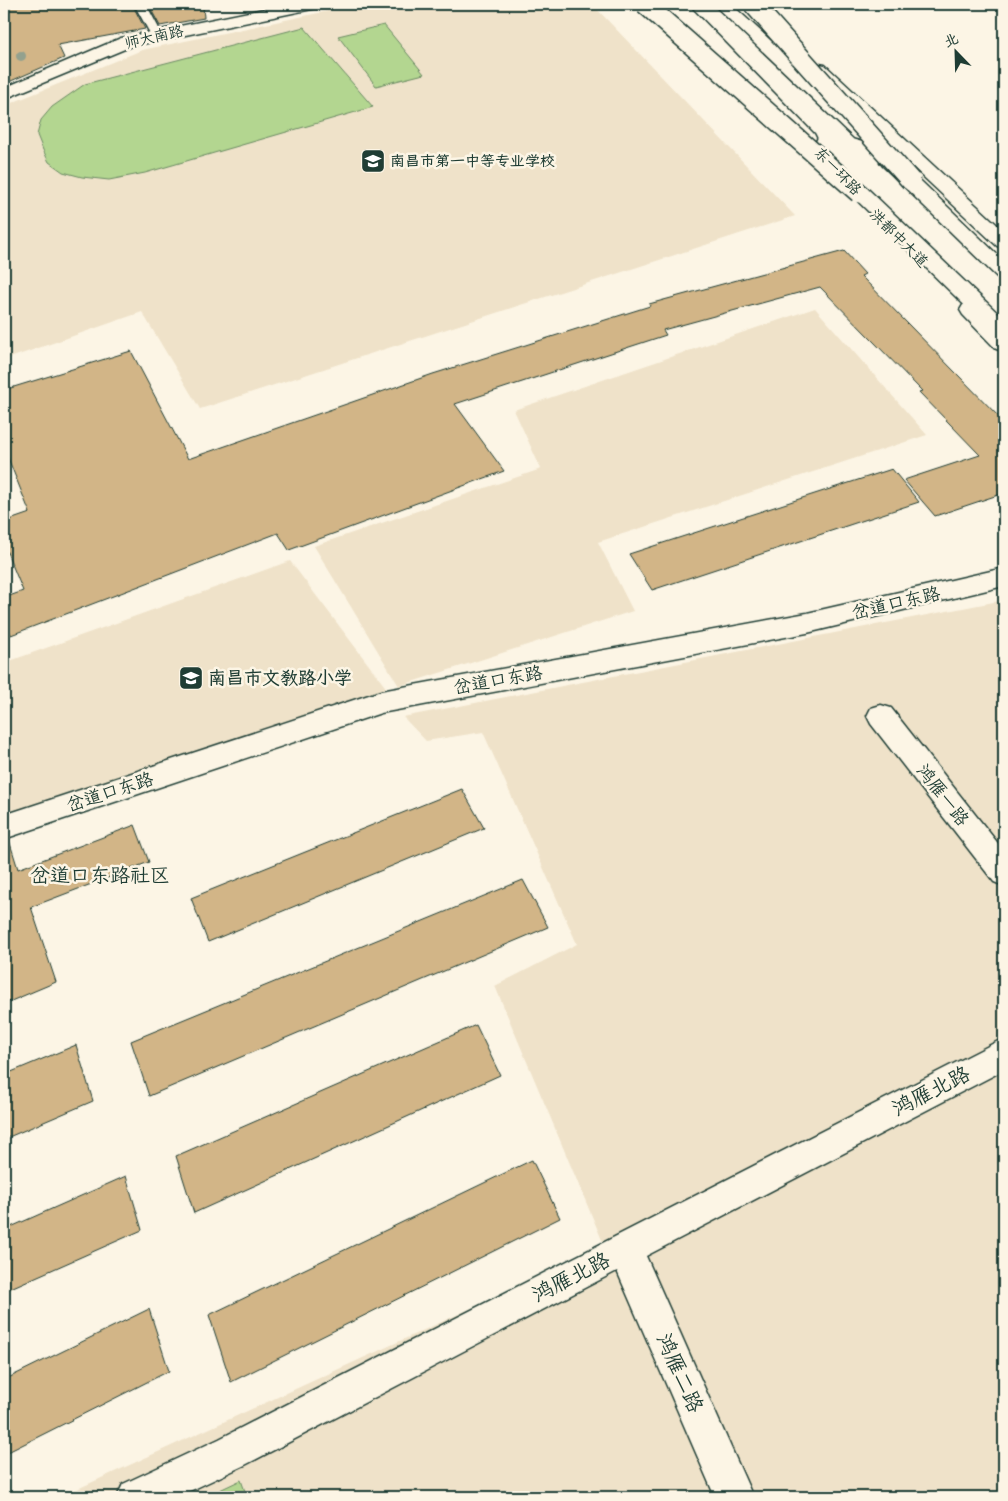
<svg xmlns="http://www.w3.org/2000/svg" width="1008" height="1501" viewBox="0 0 1008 1501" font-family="'Gochi Hand','LXGW WenKai TC',sans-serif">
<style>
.built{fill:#efe2c9}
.green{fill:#b3d690;stroke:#698a62}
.building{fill:#d2b587;stroke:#1f3d34}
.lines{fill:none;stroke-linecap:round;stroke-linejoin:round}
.service-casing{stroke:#1f3d34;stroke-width:3}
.minor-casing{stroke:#1f3d34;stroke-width:3}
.tertiary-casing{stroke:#1f3d34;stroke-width:3}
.primary-casing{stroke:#1f3d34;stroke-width:3}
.trunk-casing{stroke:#1f3d34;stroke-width:3}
.service{fill:#fcf5e5;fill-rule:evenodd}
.minor{fill:#fcf5e5;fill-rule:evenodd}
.tertiary{fill:#fcf5e5;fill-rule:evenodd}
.primary{fill:#fcf5e5;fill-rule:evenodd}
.trunk{fill:#fcf5e5;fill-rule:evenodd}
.primary-bridge-casing{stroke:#1f3d34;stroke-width:22;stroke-linecap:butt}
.primary-bridge{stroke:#fcf5e5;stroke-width:19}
.tree{fill:#93a18e}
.labels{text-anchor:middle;stroke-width:5;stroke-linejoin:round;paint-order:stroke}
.far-street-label{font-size:15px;fill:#1f3d34;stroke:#fcf5e5}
.far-poi-label{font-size:15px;font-weight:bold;fill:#1f3d34;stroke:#fcf5e5;text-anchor:start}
.street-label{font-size:18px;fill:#1f3d34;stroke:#fcf5e5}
.poi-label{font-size:18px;font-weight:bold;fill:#1f3d34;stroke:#fcf5e5;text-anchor:start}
.quarter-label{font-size:20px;fill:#1f3d34;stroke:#fcf5e5}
.near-street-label{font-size:21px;fill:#1f3d34;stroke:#fcf5e5}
</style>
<rect width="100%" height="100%" fill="#fcf5e5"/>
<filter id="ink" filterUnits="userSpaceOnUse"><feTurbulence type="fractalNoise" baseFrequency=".02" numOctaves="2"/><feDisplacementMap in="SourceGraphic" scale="10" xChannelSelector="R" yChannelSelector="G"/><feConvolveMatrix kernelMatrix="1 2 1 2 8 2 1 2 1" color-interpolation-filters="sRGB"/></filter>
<g filter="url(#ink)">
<!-- built -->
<g class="built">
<path d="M362,4H592L795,216L200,409L142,312L4,360V106L142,50Z"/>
<path d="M815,308L927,435L598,542L633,611L399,686L314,546L541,469L514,410Z"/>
<path d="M290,561L390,693L4,820V663Z"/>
<path d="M1004,600V1497H60L605,1247L495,986L577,944L483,732L426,741L403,717Z"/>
</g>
<!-- green -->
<g class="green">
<path d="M384,25L424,74L376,86L338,36Z"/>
<path d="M304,27L373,107L145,173L109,180L82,177L63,172L49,162L43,150L37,135L41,120L52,107L85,84Z"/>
<path d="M241,1480L247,1497H205Z"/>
</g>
<!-- building -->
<g class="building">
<path d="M4,4H132L145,29L58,45L64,58L4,84Z"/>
<path d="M148,4H203L204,18L160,26Z"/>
<path d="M844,251L865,274L861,276L1004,422V493L935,516L904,480L980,455L919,392L922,391L820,287L663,330L666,335L455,404L504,471L289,550L278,533L11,635L4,618V598L23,591L4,545V522L30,513L4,448V390L131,351L188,459L433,374L650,306L649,304Z"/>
<path d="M892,469L919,502L652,590L629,554Z"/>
<path d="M462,789L484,828L208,942L191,898Z"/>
<path d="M135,825L149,862L31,907L56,982L4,1004V841L9,840L18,869Z"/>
<path d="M523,880L548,927L149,1096L131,1041Z"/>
<path d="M476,1025L500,1075L194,1213L176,1156Z"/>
<path d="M76,1045L93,1101L4,1139V1075Z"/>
<path d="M532,1160L560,1218L231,1382L209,1315Z"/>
<path d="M126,1176L142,1230L4,1291V1230Z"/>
<path d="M149,1309L169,1371L4,1454V1380Z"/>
</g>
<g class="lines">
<defs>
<path id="service" d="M134,4H146L163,36L161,39H153Z"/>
<g id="minor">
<path d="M881,705L891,708L1004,851V886L994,882L871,724L867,716L871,708Z"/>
<path d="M1004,1038V1070L646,1256L753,1497H715L617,1271L245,1465L177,1497H117L123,1484L219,1439Z"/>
</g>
<g id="tertiary">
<path d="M288,4H320L318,8L312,9L132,46L4,99V88L121,38Z"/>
<path d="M1004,568V586L807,633L381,713L4,839V815L381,691L807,613Z"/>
</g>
<g id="primary">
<path d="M659,4H676L751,78L754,82L751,86L745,87L739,86Z"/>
<path d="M819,64L825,65L1004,231V248L997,246L813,73L810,69L813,65Z"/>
<path d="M971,303L979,305L1004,331V351L996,349L963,315L960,310L963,305Z"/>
</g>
<g id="trunk">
<path d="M670,4H687L814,134L816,138L814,142L807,144L800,142Z"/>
<path d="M713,4H731L868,130L870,134L868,138L861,140L854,138Z"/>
<path d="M890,156L897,158L1004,261V278L997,277L883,166L880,162L883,158Z"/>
<path d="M840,167L847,169L1004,319V338L996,336L833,177L830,173L833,169Z"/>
</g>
</defs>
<!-- service casing -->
<use href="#service" class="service-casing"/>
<!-- minor casing -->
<use href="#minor" class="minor-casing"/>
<!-- tertiary casing -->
<use href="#tertiary" class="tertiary-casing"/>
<!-- primary casing -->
<use href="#primary" class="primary-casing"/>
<!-- trunk casing -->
<use href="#trunk" class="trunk-casing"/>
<!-- service -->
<use href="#service" class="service"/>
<!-- minor -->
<use href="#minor" class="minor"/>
<!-- tertiary -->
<use href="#tertiary" class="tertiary"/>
<!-- primary -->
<use href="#primary" class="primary"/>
<!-- trunk -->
<use href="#trunk" class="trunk"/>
<defs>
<g id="primary-bridge">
<path d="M645,4L859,193"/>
<path d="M753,4L911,181"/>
</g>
</defs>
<!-- primary-bridge casing -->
<use href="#primary-bridge" class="primary-bridge-casing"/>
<!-- primary-bridge -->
<use href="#primary-bridge" class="primary-bridge"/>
</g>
<!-- trees -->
<circle class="tree" cx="21" cy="56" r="5"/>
</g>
<!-- icons -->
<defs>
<symbol id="school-square" viewBox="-11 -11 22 22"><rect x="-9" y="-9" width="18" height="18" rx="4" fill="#1f3d34" stroke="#fcf5e5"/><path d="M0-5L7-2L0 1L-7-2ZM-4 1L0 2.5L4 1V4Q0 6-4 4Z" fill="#fff"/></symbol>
</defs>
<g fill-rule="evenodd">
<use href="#school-square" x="359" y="147" width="28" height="28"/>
<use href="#school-square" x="177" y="664" width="28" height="28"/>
</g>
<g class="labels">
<!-- far-street labels -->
<g class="far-street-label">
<text transform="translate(154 37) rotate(-13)" y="5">师大南路</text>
<text transform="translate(838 171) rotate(46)" y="5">东一环路</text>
<text transform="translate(899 238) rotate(45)" y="5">洪都中大道</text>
</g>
<!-- far-poi labels -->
<g class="far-poi-label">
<text x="390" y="166">南昌市第一中等专业学校</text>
</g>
<!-- street labels -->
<g class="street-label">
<text transform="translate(896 603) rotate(-13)" y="6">岔道口东路</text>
<text transform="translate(498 680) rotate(-10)" y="6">岔道口东路</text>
<text transform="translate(110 792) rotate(-18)" y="6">岔道口东路</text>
<text transform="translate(943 795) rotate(52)" y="6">鸿雁一路</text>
</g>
<!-- poi labels -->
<g class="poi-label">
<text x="208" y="684">南昌市文教路小学</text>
</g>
<!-- quarter labels -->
<g class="quarter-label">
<text x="100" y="882">岔道口东路社区</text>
</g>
<!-- near-street labels -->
<g class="near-street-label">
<text transform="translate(931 1091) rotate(-27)" y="7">鸿雁北路</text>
<text transform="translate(571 1277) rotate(-27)" y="7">鸿雁北路</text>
<text transform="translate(680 1373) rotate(66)" y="7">鸿雁二路</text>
</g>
</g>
<!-- margin -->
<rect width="1008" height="1501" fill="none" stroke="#fcf5e5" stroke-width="20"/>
<rect x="10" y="10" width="988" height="1481" fill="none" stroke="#1f3d34" stroke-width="2" filter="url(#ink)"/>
<!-- north arrow -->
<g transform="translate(956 52) rotate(337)" stroke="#fcf5e5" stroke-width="4" paint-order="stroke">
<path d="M0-4L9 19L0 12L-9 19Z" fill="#1f3d34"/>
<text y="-8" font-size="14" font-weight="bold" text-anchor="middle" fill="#1f3d34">北</text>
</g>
</svg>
